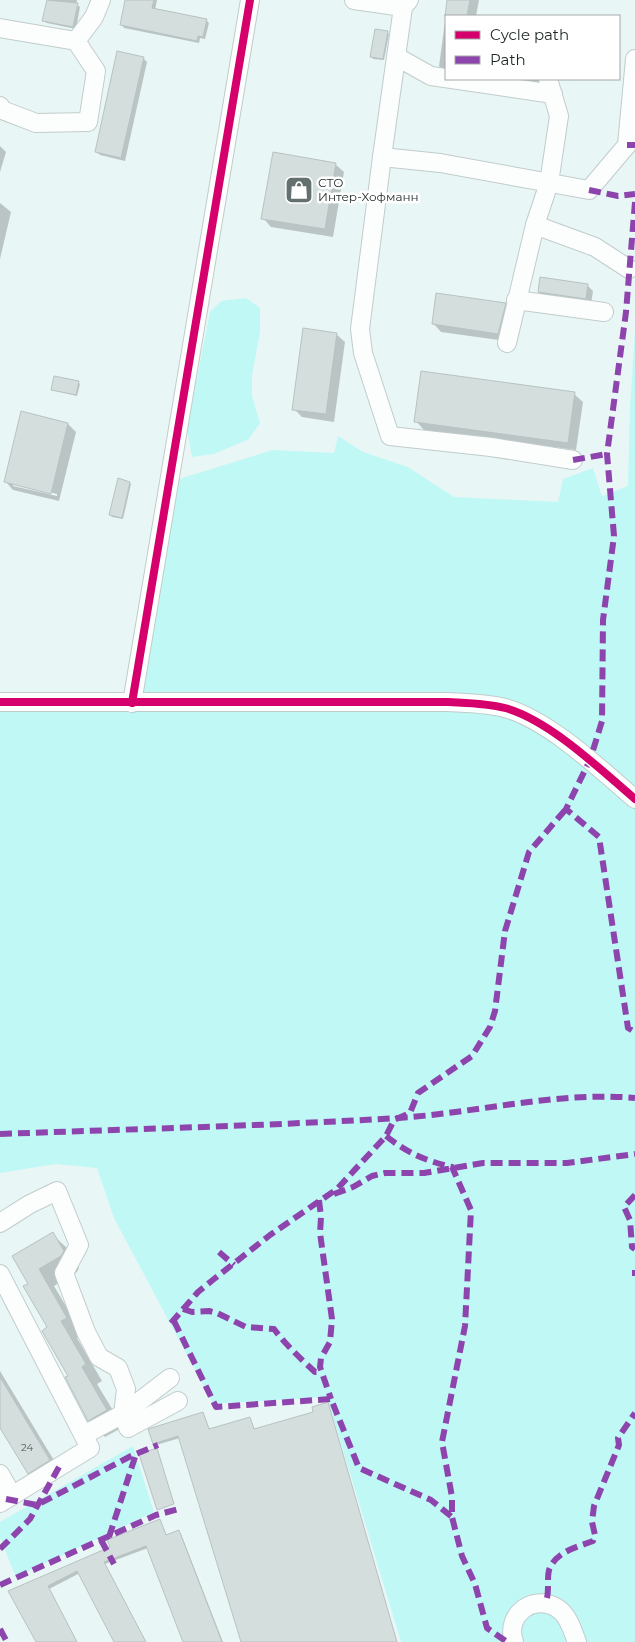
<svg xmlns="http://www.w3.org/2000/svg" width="635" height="1642" viewBox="0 0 635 1642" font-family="Montserrat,sans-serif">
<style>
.green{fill:#c0f8f6}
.shadow{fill:#0003;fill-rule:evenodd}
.building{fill:#d3dedd;stroke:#b8c2c2}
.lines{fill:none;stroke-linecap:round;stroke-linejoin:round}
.minor-casing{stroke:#c1cccb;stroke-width:20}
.minor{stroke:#fcfefe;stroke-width:18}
.quiet{stroke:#8e44ad;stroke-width:6;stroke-dasharray:12 6;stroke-linecap:butt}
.cycleway-casing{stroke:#fff;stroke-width:11}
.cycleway{stroke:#d6006c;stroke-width:8}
.labels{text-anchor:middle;stroke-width:5;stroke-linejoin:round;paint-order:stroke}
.number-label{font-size:10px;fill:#4c5656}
.poi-label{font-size:12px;fill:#1d2626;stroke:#fff;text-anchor:start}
</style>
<rect width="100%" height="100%" fill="#e9f6f6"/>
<!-- green -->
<g class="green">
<path d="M246,298L260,308V332L252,375V396L260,423L249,439L214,454L192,457L187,429L210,312L221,301Z"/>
<path d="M635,329V1642H401L327,1397L213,1404L114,1218L97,1168L56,1164L0,1173V702L132,703L169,482L273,450L334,453L338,436L363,452L408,467L454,497L558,502L563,479L593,468L602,496L628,486L630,408Z"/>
<path d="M133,1446L154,1512L16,1577L0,1538V1522Z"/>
</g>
<!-- shadow -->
<g class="shadow">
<path d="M48,0H77L76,4L80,7L76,29L47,23L44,20Z"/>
<path d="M127,0H157L155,10L206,20L209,23L205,39L200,38L199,43L124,28L122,25Z"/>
<path d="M448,0H479L476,16H446V73L439,66Z"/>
<path d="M387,32L389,34L384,60L373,59L372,57Z"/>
<path d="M143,58L147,62L125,161L100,155L96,151Z"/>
<path d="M479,79H542L541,88Z"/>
<path d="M0,146L6,152L0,172Z"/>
<path d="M335,164L344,172L333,237L271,227L263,218Z"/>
<path d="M0,203L11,212L0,259Z"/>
<path d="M587,285L593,291L591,304L546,298L539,292Z"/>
<path d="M505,304L513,312L506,341L441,332L433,323Z"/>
<path d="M336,334L345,342L334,422L302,417L294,409Z"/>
<path d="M78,382L80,384L77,396L53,390Z"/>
<path d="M574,394L583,402L576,450L424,430L416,421Z"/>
<path d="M22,413L68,424L76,432L59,501L13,490L5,481ZM13,483L57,494V496L13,486Z"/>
<path d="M130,483L131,484L123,519L112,517L111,515Z"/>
<path d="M52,1234L69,1250L79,1268L77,1272L54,1286L83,1335L77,1338L102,1381L97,1384L123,1427L105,1437L89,1420L29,1284Z"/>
<path d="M0,1371L61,1472L41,1485L29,1473L0,1425Z"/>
<path d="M328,1404L397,1642H242L180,1438L156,1445L154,1443L203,1413L210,1430L250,1418L255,1430L314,1413Z"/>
<path d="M156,1449L174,1503L158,1509Z"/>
<path d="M160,1520L167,1536L179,1532L181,1534L223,1642H185L148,1548L105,1564L146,1642H115L80,1573L49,1589L77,1642H37L9,1591L112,1547Z"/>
</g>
<!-- building -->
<g class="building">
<path d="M47,0L78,3L73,27L42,21Z"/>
<path d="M125,0H154L152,8L207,19L203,37L198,36L197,41L120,25Z"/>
<path d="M447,0H470L467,16H445Z"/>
<path d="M375,29L388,31L383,59L370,57Z"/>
<path d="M117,51L144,57L121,158L95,152Z"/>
<path d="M273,152L336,163L325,229L261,219Z"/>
<path d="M540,277L588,284L586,299L538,292Z"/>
<path d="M436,293L506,303L498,334L432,324Z"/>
<path d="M303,328L337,333L326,414L292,410Z"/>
<path d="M421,371L575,392L568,443L414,422Z"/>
<path d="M54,376L79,381L76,395L51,390Z"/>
<path d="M21,411L68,423L51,494L4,482Z"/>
<path d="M118,478L130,482L122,518L109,515Z"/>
<path d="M53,1232L64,1251L61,1256L39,1269L67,1318L61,1321L86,1364L82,1367L107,1410L88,1421L65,1377L68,1376L42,1331L47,1327L23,1286L28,1284L12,1256Z"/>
<path d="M0,1377L50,1460L28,1474L0,1428Z"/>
<path d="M328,1402L397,1642H241L178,1436L153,1444L148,1429L203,1412L209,1429L250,1417L254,1429L313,1412L312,1407Z"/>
<path d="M157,1448L174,1504L157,1510L139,1454Z"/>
<path d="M160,1519L166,1535L179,1530L222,1642H183L146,1546L104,1562L146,1642H114L77,1571L48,1586L77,1642H36L8,1591L110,1547L107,1540Z"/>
</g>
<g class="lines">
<defs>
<g id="minor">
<path d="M354,0L403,7"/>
<path d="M409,0L403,7L382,157L440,163L589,190L627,145L635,59"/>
<path d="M0,28L76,41L96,71L88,122L36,123L2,110L0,106"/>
<path d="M76,41L94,17L101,0"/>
<path d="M397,57L431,76L553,94"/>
<path d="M548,79L559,116L549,183L535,225L595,247L629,269"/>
<path d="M382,157L360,329L363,353L390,436L491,447L573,460"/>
<path d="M516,300L604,312"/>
<path d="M507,343L535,225"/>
<path d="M0,702H448C466,703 486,703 505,708C549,720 600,769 635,799"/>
<path d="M132,703L250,0"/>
<path d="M0,1223L30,1204L57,1191L79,1245L64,1273L86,1332L99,1357L118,1368L126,1389L123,1414"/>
<path d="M0,1274L90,1448L0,1503"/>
<path d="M123,1414L170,1378"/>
<path d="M84,1435L123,1414L128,1428L178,1401"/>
<path d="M0,1474L12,1495"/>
<path d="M514,1642C504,1613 537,1591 561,1611C569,1618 573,1632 577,1642"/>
</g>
</defs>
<!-- minor casing -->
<use href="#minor" class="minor-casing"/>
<!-- minor -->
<use href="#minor" class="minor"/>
<!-- quiet -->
<g class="quiet">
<path d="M627,145H635"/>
<path d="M589,190L618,196L635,194"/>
<path d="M635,202L626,312L607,454L614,536L603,620L602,721L590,760L566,809L599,837L628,1028L635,1032"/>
<path d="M573,460L607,454"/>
<path d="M0,1134C132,1129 265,1126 398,1118C476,1113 557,1091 635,1098"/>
<path d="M386,1136C409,1154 424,1160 452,1167L471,1210L465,1326L442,1442L452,1497V1517L462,1556L475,1584L487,1628L507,1642"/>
<path d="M334,1194L353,1187L372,1176L385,1173H424L483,1163H567L635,1154"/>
<path d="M635,1195L624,1207L630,1220L632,1247L635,1249"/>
<path d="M319,1200L321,1217L320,1233L332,1319L330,1342L321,1358L320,1367L331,1399"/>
<path d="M219,1252L234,1265"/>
<path d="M635,1270V1276"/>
<path d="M183,1309L192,1312L209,1311L217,1313L246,1327L274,1329C286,1345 300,1358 315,1372H321"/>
<path d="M174,1321L216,1407L331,1399L359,1468L431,1500L452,1517"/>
<path d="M171,1323L198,1292L214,1279L270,1235L337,1189L386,1136L394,1120L410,1113L418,1093L472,1056L490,1027L495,1011L505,931L529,852L566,809"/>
<path d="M6,1499L37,1505L131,1456L158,1445"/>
<path d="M109,1537L136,1454"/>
<path d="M101,1540L114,1564"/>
<path d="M0,1549L30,1519L59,1467"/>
<path d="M0,1585L156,1515L179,1509"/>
<path d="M547,1598C549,1589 547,1578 549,1570C556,1551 578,1547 593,1541L595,1535L592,1522L594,1506L619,1445L618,1438L635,1413"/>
<path d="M0,1629L7,1642"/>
</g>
<defs>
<g id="cycleway">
<path d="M0,702H448C466,703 486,703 505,708C549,720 600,769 635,799"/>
<path d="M132,703L250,0"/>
</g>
</defs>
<!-- cycleway casing -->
<use href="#cycleway" class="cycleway-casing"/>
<!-- cycleway -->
<use href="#cycleway" class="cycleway"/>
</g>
<!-- icons -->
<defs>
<symbol id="shop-square" viewBox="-11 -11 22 22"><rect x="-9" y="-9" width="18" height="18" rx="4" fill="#646f6f" stroke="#fff"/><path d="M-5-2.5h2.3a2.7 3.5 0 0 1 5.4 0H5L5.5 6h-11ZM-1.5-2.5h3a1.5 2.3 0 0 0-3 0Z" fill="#fff"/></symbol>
</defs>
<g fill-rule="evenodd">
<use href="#shop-square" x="283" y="174" width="32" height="32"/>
</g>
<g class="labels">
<!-- number labels -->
<g class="number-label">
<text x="27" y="1451">24</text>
</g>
<!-- poi labels -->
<g class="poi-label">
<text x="318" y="187">СТО<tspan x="318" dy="14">Интер-Хофманн</tspan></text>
</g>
</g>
<!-- legend -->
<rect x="445" y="15" width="175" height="65" fill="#ffffff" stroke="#a5a8a8"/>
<rect x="455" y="31" width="25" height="8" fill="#d6006c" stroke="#a5a8a8"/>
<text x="490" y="40" font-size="15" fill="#1d2626">Cycle path</text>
<rect x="455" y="56" width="25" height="8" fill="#8e44ad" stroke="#a5a8a8"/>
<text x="490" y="65" font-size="15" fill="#1d2626">Path</text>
</svg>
